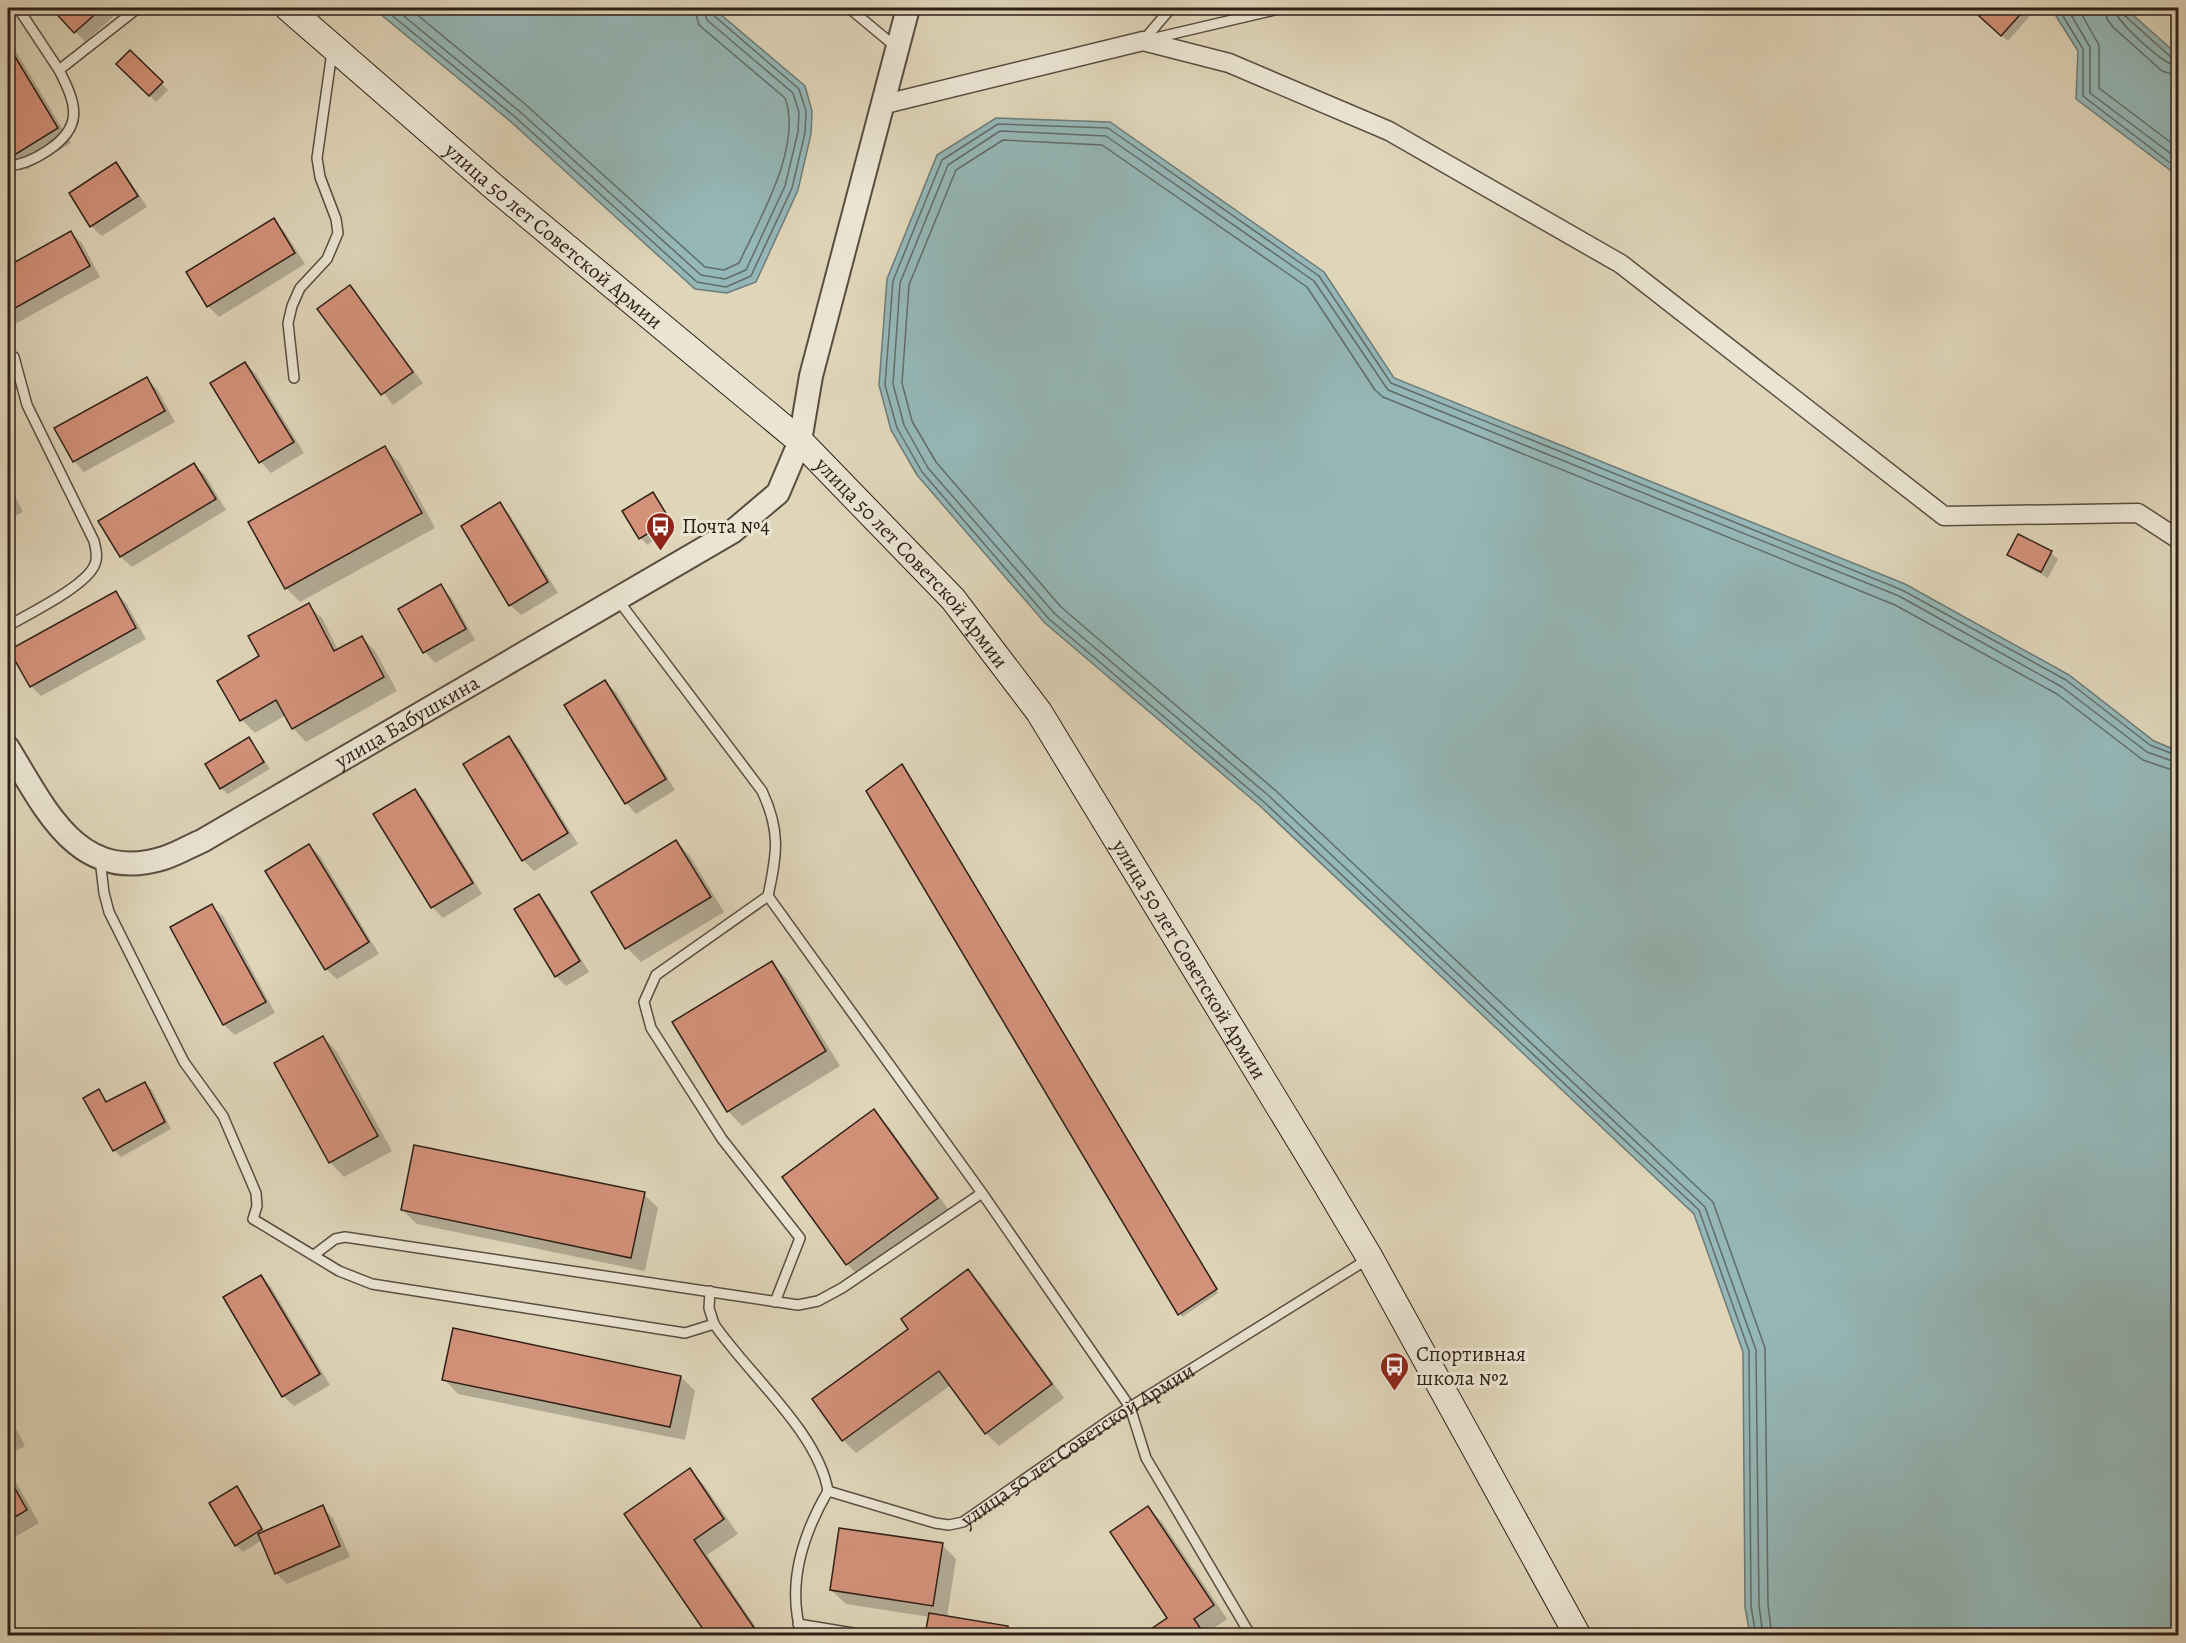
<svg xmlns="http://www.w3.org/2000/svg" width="2186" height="1643" viewBox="0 0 2186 1643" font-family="Alegreya,serif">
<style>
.water{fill:#95b7b7;stroke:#6c7b77;stroke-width:1.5}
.shadow{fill:#0003}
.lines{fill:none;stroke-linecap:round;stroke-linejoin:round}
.shore{stroke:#626c67;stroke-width:1.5}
.building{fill:#d3917a;stroke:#2e2017;stroke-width:1.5}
.service-casing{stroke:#5a4d40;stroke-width:12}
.minor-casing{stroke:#5a4d40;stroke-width:21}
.tertiary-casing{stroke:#5a4d40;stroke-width:26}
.secondary-casing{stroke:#2e2017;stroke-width:28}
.service{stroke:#eae4d2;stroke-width:9}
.minor{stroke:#eae4d2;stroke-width:18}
.tertiary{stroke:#eae4d2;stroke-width:22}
.secondary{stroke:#eae4d2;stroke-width:26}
.labels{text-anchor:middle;stroke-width:6;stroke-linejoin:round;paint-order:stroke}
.street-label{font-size:21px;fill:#2e2017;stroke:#eae4d2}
.poi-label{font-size:21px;fill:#2e2017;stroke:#eae4d2;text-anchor:start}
</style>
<rect width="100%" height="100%" fill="#dfd5b9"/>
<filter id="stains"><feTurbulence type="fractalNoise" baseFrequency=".00333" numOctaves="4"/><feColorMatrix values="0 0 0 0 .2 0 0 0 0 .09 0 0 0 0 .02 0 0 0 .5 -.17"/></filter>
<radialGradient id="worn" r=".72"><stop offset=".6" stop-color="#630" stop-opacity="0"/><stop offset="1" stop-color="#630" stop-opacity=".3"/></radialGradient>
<!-- water -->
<g class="water">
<path d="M373,8H713L805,86L812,111L811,134L798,190L756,282L727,293L695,289L510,121Z"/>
<path d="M2051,8H2125L2178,55V176L2076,99L2078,51Z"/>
<path d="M996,118L1110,122L1324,272L1394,378L1905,584L2069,675L2154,741L2178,751V1635H1750L1745,1607L1743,1352L1694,1214L1260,806L1045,623L917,475L891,430L879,385L887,279L937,155Z"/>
</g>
<!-- shadow -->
<g class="shadow">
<path d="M53,8H105L113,17L85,42Z"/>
<path d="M1970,8H2029L2033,12L2008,41Z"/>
<path d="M8,38L71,143L26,170L8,149Z"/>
<path d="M130,52L168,90L156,102L118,64Z"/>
<path d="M116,164L126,175L147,207L102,236L91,226Z"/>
<path d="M273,220L284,231L305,264L219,317L208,306Z"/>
<path d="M71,233L82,243L100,277L8,328V267Z"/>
<path d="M350,287L423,383L393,405L320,309Z"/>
<path d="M245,363L256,374L304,453L271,473L261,462L212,383Z"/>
<path d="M147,379L157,389L175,422L84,472L74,461Z"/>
<path d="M385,448L399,462L435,528L300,602L286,588Z"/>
<path d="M194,465L205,475L226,510L132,567L121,557L100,522Z"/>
<path d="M8,482L23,512L8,520Z"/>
<path d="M653,494L676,527L647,545L641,538Z"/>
<path d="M500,504L510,515L558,593L521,615L510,605Z"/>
<path d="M2051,553L2058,559L2048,578L2016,561L2009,554Z"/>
<path d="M441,586L451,597L475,640L435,663L425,652Z"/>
<path d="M116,593L126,603L146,639L41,696L31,686Z"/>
<path d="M308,605L322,618L338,650L362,637L375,651L397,691L306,742L293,728L286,715L255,733L242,720Z"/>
<path d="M605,682L616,692L675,790L636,814L626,803Z"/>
<path d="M509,738L519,748L578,844L534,871L523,860Z"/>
<path d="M249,739L270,769L228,794L221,788Z"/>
<path d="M905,769L1218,1293L1182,1317L868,791Z"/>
<path d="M415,790L425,801L482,894L443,918L432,907L375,815Z"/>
<path d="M676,842L690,856L724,912L641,962L627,948Z"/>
<path d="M309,846L320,856L379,954L337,979L326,969Z"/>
<path d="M538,896L549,907L589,972L566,986L556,976Z"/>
<path d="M212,906L223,916L275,1013L235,1035L224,1025L172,928Z"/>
<path d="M771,963L786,978L840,1066L742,1126L728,1111Z"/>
<path d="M323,1037L337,1052L392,1151L344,1177L330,1162Z"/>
<path d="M145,1084L152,1090L171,1129L121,1157L114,1150L98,1091L108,1103Z"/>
<path d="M873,1111L888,1126L951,1213L862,1279L847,1264L784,1178Z"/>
<path d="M644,1194L658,1208L645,1271L417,1224L402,1210Z"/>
<path d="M968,1271L981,1284L1064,1398L999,1446L986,1433L951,1385L856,1453L843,1440L910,1329Z"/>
<path d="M261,1276L271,1287L330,1385L294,1406L283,1396Z"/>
<path d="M681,1377L695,1391L685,1440L458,1394L444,1379Z"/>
<path d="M8,1413L25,1446L8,1455Z"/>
<path d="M8,1468L39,1523L8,1541Z"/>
<path d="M690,1470L704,1485L738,1534L707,1555L762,1636H709L626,1514Z"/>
<path d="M236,1488L265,1532L322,1507L333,1518L350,1557L287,1584L277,1574L262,1540L243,1552L236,1545Z"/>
<path d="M1148,1508L1162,1522L1227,1619L1207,1633L1208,1636H1153L1150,1631L1169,1618Z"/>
<path d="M942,1545L956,1559L947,1617L1034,1632L1037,1636H926L930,1617L846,1604L831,1590Z"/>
</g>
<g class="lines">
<!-- shore -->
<g class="shore">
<path d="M383,8L514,116L697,282L726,287L751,276L792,188L805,133L806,111L799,89L712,14L710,8"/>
<path d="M394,8L519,111L701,275L725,279L746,270L785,186L798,132L799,112L793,93L707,20L703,8"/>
<path d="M409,8L525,104L705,267L724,270L739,263C759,220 803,146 785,98L699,25L694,8"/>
<path d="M2058,8L2083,49V96L2178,169"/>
<path d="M2067,8L2090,47V93L2178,159"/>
<path d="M2078,8L2099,45V88L2178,148"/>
<path d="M2105,8L2107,19L2113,27L2162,71L2178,76"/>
<path d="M2114,8C2115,21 2165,66 2178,67"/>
<path d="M2121,8L2124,15L2172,58L2178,59"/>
<path d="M1756,1636L1751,1606L1749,1351L1699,1210L1264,802L1049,619L922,472L897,428L885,385L893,281L942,160L998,124L1108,128L1319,276L1391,383L1902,590L2066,680L2150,745L2178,756"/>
<path d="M1763,1636L1759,1605L1756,1350L1705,1207L1269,796L1055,614L928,468L904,425L893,384L900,283L948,165L1000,131L1106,136L1314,281L1388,390L1899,596L2062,687L2147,752L2178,763"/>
<path d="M1772,1636L1768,1605L1765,1348L1713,1202L1275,790L1061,607L936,462L912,421L902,383L909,285L956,170L1003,140L1102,145L1307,287L1375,390L1383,397L1895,605L2057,694L2143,760L2178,772"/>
</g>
</g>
<!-- building -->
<g class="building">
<path d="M51,8H102L74,33Z"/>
<path d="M1987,8H2026L2001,36L1979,16Z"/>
<path d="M8,45L58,128L8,159Z"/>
<path d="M130,50L163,82L149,96L116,64Z"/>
<path d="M116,162L138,196L90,227L69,193Z"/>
<path d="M274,218L295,253L207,307L186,272Z"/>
<path d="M71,231L90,266L8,312V266Z"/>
<path d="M350,285L413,372L381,395L317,309Z"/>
<path d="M245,362L294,442L259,463L210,383Z"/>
<path d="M147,377L165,411L73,462L54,428Z"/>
<path d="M385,446L422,513L285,589L248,522Z"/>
<path d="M194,463L216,499L120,557L98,521Z"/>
<path d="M653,492L670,520L639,539L622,511Z"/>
<path d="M500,502L548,582L509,606L461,526Z"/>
<path d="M2018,534L2052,551L2041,572L2007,555Z"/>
<path d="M441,584L466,629L423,653L398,609Z"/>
<path d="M116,591L136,628L30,687L9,650Z"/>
<path d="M309,603L334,651L362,636L384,677L292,729L276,700L240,721L217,681L259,656L248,636Z"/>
<path d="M605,680L666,779L625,804L564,705Z"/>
<path d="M509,736L568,833L522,861L463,764Z"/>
<path d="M249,737L264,762L220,789L205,764Z"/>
<path d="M902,764L1217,1289L1178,1315L866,791Z"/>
<path d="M415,789L473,883L431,908L373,814Z"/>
<path d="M676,840L711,897L625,949L591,892Z"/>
<path d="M309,844L369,942L325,970L265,871Z"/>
<path d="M539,894L580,961L555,977L514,909Z"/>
<path d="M212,904L266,1002L223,1025L170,927Z"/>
<path d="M772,961L826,1051L727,1112L672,1022Z"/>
<path d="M323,1036L378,1136L329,1163L274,1063Z"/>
<path d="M145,1082L165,1122L113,1151L83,1098L99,1089L106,1102Z"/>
<path d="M874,1109L938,1198L846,1265L782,1177Z"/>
<path d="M414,1145L645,1192L631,1258L401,1210Z"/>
<path d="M968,1269L1052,1384L985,1434L939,1371L842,1441L812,1399L908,1329L901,1319Z"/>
<path d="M261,1275L320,1374L282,1397L223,1297Z"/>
<path d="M453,1328L681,1376L670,1427L442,1380Z"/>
<path d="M690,1468L724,1519L694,1540L759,1635H707L624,1514Z"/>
<path d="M8,1476L27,1510L8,1521Z"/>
<path d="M237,1486L262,1529L235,1546L209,1503Z"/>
<path d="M323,1505L340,1546L275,1574L258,1534Z"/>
<path d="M1148,1506L1214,1605L1194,1619L1205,1635H1142L1167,1618L1110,1532Z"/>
<path d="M839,1528L943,1543L933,1606L830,1590Z"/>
<path d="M929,1613L1008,1626L1007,1635H925Z"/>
</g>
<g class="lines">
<defs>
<g id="service">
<path d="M18,8L59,70"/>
<path d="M849,8L897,48"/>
<path d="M1151,39L1283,8"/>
<path d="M1143,41L1171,8"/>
<path d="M8,166C23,165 35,159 47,151C84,127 77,105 59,70L138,8"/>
<path d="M294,378L288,323L292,306L300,288L327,259L338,233L336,219L320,177L317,158L332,52"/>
<path d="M618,600L762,791C781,832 777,853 768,896L656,975L644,1002L651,1028L722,1139L800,1238L775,1302"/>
<path d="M8,626C28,614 87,586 95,564C98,557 96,549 94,541L27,405L14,357"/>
<path d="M100,859L104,893L109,912L184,1062L223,1116L256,1193L257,1206L253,1219L339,1271L372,1284L685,1333L714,1324L709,1308L710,1291"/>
<path d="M768,896L982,1193L1130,1407L1146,1458L1251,1636"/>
<path d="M314,1255L335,1239L345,1237L798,1305L818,1301L842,1288L982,1193"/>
<path d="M714,1324C748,1374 818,1432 828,1491"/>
<path d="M798,1624L871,1636"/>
<path id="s1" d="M802,1636C786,1586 803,1534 828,1491L935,1523L949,1525L963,1522L1114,1417L1368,1259"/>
</g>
<path id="minor" d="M881,105L1143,41L1229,63L1389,131L1621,264L1944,516L2138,513L2178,539"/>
<g id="tertiary">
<path id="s2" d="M8,748C45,808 78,885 164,858C177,854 190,846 202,841L732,532L778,493L800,441L811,376L908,8"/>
</g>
<g id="secondary">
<path id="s3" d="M288,8L494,187L800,441L953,599L1039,712L1323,1179L1370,1258L1578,1636"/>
</g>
</defs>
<!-- service casing -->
<use href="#service" class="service-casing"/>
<!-- minor casing -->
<use href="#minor" class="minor-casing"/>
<!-- tertiary casing -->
<use href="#tertiary" class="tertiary-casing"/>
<!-- secondary casing -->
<use href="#secondary" class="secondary-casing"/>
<!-- service -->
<use href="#service" class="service"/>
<!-- minor -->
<use href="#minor" class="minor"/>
<!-- tertiary -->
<use href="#tertiary" class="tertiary"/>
<!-- secondary -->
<use href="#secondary" class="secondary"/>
</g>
<!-- icons -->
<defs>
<symbol id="bus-pin" viewBox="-11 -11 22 30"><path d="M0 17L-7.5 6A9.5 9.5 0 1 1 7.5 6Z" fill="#8f2418" stroke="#eae4d2"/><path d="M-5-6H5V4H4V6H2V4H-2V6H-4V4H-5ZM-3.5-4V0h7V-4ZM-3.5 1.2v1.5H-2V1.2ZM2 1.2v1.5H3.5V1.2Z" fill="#fff"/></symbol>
</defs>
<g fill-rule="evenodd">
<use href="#bus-pin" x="644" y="510" width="33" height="45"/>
<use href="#bus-pin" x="1378" y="1350" width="33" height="45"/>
</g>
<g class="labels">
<!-- street labels -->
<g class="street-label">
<text dy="7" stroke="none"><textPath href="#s3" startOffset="350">улица 50 лет Советской Армии</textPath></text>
<text dy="7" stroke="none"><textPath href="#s3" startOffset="836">улица 50 лет Советской Армии</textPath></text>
<text dy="7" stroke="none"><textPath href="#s2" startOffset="490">улица Бабушкина</textPath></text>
<text dy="7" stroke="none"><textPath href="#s3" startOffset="1322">улица 50 лет Советской Армии</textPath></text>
<text dy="7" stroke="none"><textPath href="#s1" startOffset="430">улица 50 лет Советской Армии</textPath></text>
</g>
<!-- poi labels -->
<g class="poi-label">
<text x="682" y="533">Почта №4</text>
<text x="1416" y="1361">Спортивная<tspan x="1416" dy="24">школа №2</tspan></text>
</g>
</g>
<!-- margin -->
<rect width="2186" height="1643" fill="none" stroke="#dfd5b9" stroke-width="30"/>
<rect x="9" y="9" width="2168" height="1625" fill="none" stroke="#2e2017" stroke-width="3"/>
<rect x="15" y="15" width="2156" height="1613" fill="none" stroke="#2e2017" stroke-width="1.5"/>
<rect width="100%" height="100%" filter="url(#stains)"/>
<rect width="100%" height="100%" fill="url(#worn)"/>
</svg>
